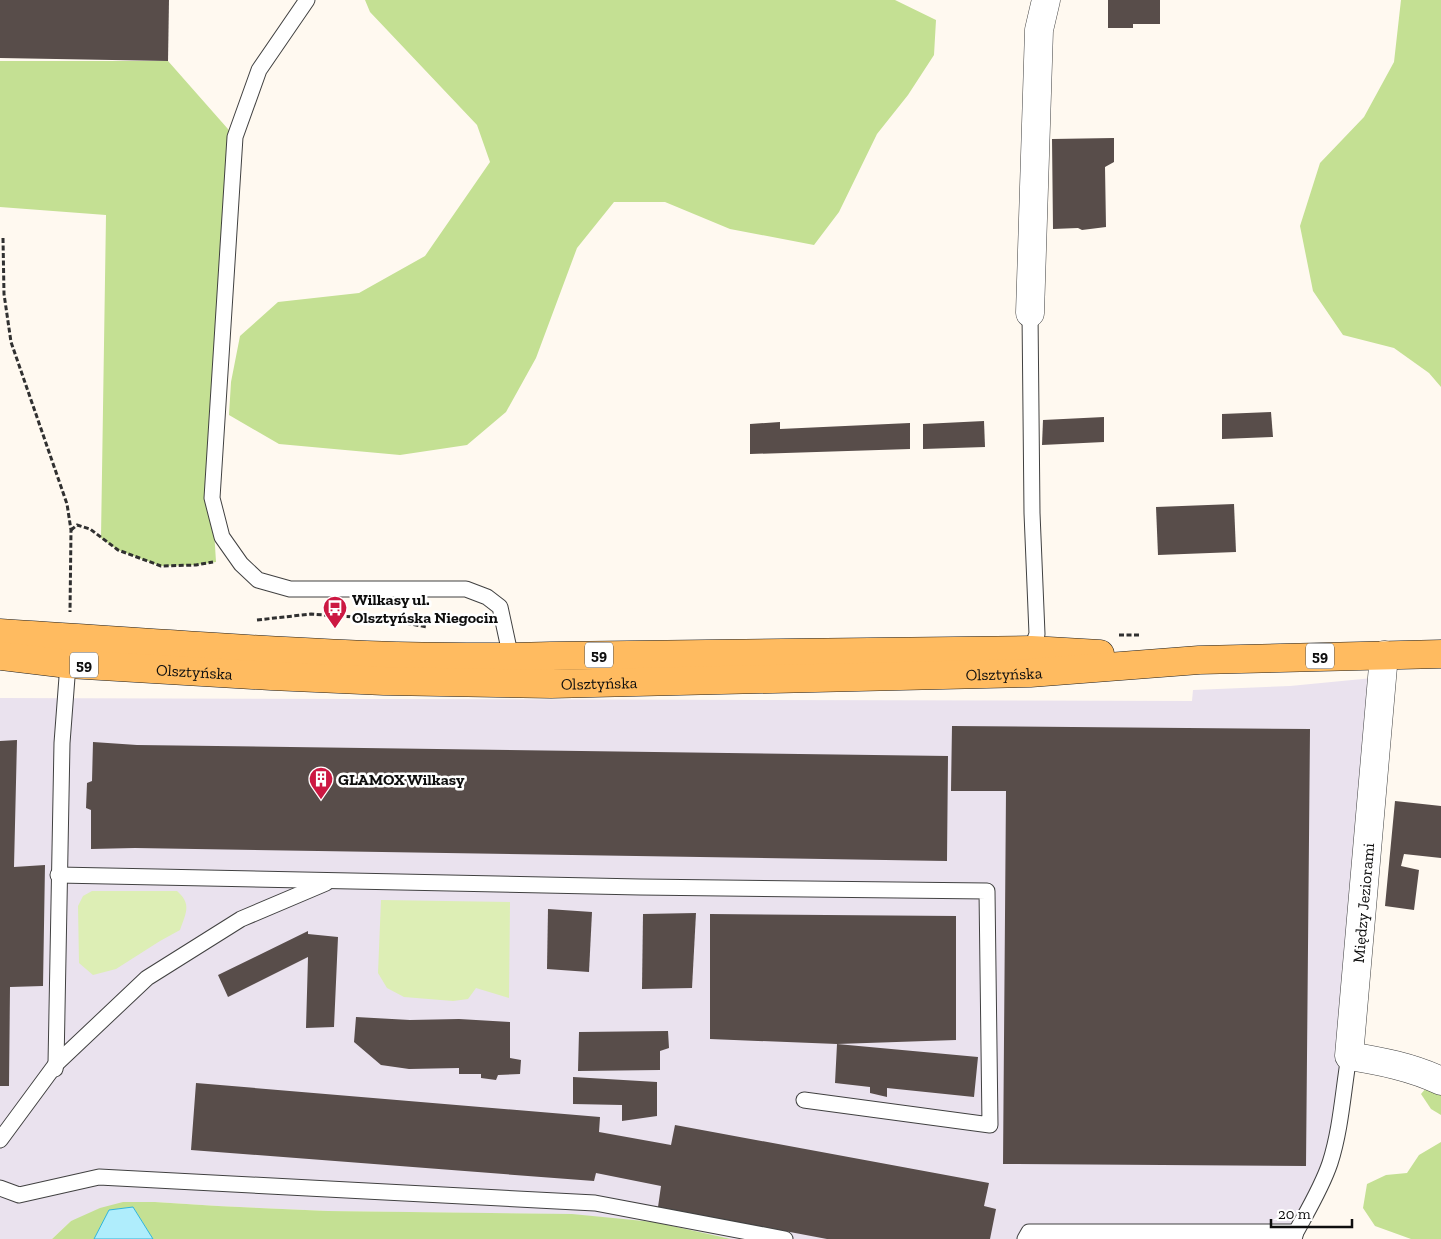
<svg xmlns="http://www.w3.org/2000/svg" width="1441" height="1239" viewBox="0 0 1441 1239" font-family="'Zilla Slab',serif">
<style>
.industrial{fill:#eae2ee}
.green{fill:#ddeeb5}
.forest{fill:#c4e093}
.water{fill:#afedfc;stroke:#2eb5da}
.building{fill:#584d4a}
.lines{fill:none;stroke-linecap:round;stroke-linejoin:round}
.service-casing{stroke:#414141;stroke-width:17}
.minor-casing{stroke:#414141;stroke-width:29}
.primary-casing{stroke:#1f1f1f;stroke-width:29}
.path{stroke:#303030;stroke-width:3;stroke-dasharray:5 2.5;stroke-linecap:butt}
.service{stroke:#fff;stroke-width:15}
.minor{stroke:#fff;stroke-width:28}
.primary{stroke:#ffbb60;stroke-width:28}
.labels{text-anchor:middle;stroke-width:5;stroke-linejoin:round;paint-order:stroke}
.shield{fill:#fff;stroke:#565656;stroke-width:1}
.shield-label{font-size:15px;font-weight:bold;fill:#0e0e0e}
.poi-label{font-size:16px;font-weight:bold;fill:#0e0e0e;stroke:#fff;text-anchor:start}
.street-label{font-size:16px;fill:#0e0e0e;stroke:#fff}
</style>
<rect width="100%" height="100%" fill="#fff9f0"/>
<!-- industrial -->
<path class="industrial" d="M1383,677L1335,1143L1294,1239H731L654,1222L555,1214L328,1211L218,1206L155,1202L71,1221L52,1239H0V698L1192,701L1193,690L1290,686Z"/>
<!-- green -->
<g class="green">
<path d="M92,891H177C192,904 186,913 180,930L160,941L116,969L93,975L79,963L78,906L83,896Z"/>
<path d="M381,900L510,902L509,998L476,988L468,999L453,1001L404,997L387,988L378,973Z"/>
</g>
<!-- forest -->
<g class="forest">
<path d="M365,0H895L936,20L934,55L908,95L877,134L839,212L814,245L730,229L665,202H614L577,248L536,358L506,412L467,445L400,455L279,444L229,415L231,382L240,336L278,302L359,293L425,256L490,162L477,125L370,12Z"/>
<path d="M1401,0H1441V387L1429,373L1394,348L1343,335L1313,291L1300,226L1320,163L1364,117L1394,62Z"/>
<path d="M0,61H168L235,137L212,498L216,562L196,565L161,566L118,550L101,538L106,215L0,207Z"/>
<path d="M1427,1087L1441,1092V1115L1431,1109L1421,1094Z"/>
<path d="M1441,1142V1239H1411L1375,1226L1363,1208L1367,1184L1386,1175L1407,1173L1419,1155Z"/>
<path d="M123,1202H155L218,1206L328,1211L572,1214L654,1222L731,1239H153L133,1207L109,1210L94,1239H52L71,1221L100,1208Z"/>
</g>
<!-- water -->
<path class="water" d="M133,1207L153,1239H94L109,1210Z"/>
<!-- building -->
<g class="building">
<path d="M0,0H169L168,61L0,58Z"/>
<path d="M1108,0H1160V24H1133V28H1108Z"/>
<path d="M1114,138V162L1105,167L1106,227L1082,230L1078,228L1053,229L1052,139Z"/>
<path d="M1271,412L1273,437L1222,439V414Z"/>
<path d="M1104,417V442L1042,445L1043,420Z"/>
<path d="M984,421L985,447L923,449V424Z"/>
<path d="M780,422V429L910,423V449L750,454V424Z"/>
<path d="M1234,504L1236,552L1158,555L1156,507Z"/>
<path d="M952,726L1310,729L1306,1166L1003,1164L1006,791H951Z"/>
<path d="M17,740L14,867L45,865L43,986L10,987L9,1086H0V741Z"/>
<path d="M93,742L137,745L948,756L947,861L135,848L91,849V810L86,808L87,783L92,781Z"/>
<path d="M1395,801L1441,806V858L1404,854L1401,866L1419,870L1414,910L1385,906Z"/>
<path d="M548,909L592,912L589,972L547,969Z"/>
<path d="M696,913L692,988L642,989L643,914Z"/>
<path d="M710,914L956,916V1040L837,1044L710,1039Z"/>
<path d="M308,931V934L338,937L334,1027L306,1028L308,957L228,997L218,975Z"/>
<path d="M356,1017L410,1020L459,1019L510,1022V1058L521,1060L520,1074L498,1075L496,1080L481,1078V1074H459V1068L409,1069L381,1065L354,1042Z"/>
<path d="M668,1031L669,1048L660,1051V1070L578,1071L579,1032Z"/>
<path d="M837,1044L978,1057L974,1097L887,1088V1097L870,1093V1087L835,1083Z"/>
<path d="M573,1077L657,1082V1116L622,1121V1105L573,1104Z"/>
<path d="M196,1083L600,1117L599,1132L671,1145L675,1125L989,1183L984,1206L996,1209L990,1239H827L658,1207L661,1186L596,1173L594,1181L191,1150Z"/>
</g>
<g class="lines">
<defs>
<g id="service">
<path d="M307,0L259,70L235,137L212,498L222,537L241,564L258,580L290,589H466L487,597L500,607L511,658"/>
<path d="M1030,313L1032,513L1037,634L1031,650"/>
<path d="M58,875L640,887L987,891L990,1125L804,1100"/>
<path d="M55,1069L56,1064L62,743L68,664"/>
<path d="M0,1140L56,1064L147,978L241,919L326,883"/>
<path d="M0,1188L19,1195L99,1177L595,1203L785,1239"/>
<path d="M1025,1239L1029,1232H1296"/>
<path d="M1294,1239L1296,1232C1308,1210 1322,1187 1330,1163C1341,1129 1343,1091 1349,1056"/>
</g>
<g id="minor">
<path d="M1030,313L1039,30L1046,0"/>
<path d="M1384,655L1349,1056C1380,1061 1412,1067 1441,1081"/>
</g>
<g id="primary">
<path d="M0,633C132,641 264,652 396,656C448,657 499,658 551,656L1031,650L1100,654"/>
<path id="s1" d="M0,656L68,664L271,676L384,681L551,684L1030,673L1199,660L1441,654"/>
</g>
</defs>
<!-- service casing -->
<use href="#service" class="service-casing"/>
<!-- minor casing -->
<use href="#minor" class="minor-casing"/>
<!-- primary casing -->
<use href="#primary" class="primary-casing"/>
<!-- path -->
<g class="path">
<path d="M3,238L4,294L11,342L67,504L71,530L70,612"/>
<path d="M71,530L77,525L90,529L118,550L161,566L196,565L213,562"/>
<path d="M257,620L311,614L383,619L427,627"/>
<path d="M1119,635H1141"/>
</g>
<!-- service -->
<use href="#service" class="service"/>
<!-- minor -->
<use href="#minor" class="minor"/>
<!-- primary -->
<use href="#primary" class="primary"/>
</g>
<!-- icons -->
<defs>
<symbol id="bus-pin" viewBox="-11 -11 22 30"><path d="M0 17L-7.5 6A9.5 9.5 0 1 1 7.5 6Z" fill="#cc1842" stroke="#fff"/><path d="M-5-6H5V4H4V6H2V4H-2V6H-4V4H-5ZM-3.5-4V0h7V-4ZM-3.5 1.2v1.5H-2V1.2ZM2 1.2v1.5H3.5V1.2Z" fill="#fff"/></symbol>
<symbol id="building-pin" viewBox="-11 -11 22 30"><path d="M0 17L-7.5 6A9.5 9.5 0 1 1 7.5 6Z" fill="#cc1842" stroke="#fff"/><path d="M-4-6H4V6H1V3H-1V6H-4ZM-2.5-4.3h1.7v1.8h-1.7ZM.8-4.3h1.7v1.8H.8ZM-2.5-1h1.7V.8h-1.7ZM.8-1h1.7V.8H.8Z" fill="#fff"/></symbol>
</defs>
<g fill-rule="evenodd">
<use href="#bus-pin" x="321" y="594" width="28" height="38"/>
<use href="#building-pin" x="307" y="765" width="28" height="38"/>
</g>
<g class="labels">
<!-- shield labels -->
<g class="shield">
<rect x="585" y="642.5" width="28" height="25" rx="4"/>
<rect x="1306" y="643.5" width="28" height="25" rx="4"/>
<rect x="70" y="652.5" width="28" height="25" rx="4"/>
</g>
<g class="shield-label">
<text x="599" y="660">59</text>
<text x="1320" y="661">59</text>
<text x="84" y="670">59</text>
</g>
<!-- poi labels -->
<g class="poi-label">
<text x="352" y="605">Wilkasy ul.<tspan x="352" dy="18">Olsztyńska Niegocin</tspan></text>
<text x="338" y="785">GLAMOX Wilkasy</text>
</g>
<!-- street labels -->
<g class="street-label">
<text dy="6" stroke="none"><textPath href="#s1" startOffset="195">Olsztyńska</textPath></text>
<text dy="6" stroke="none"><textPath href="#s1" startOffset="1005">Olsztyńska</textPath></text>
<text dy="6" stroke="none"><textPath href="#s1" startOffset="600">Olsztyńska</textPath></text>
<text transform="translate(1363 903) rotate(-85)" y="6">Między Jeziorami</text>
</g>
</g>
<!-- scale -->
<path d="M1271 1219v8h81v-8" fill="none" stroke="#0e0e0e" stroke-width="2.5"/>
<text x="1278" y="1219" font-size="15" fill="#0e0e0e" stroke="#ffffff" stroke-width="4" paint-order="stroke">20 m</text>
</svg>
